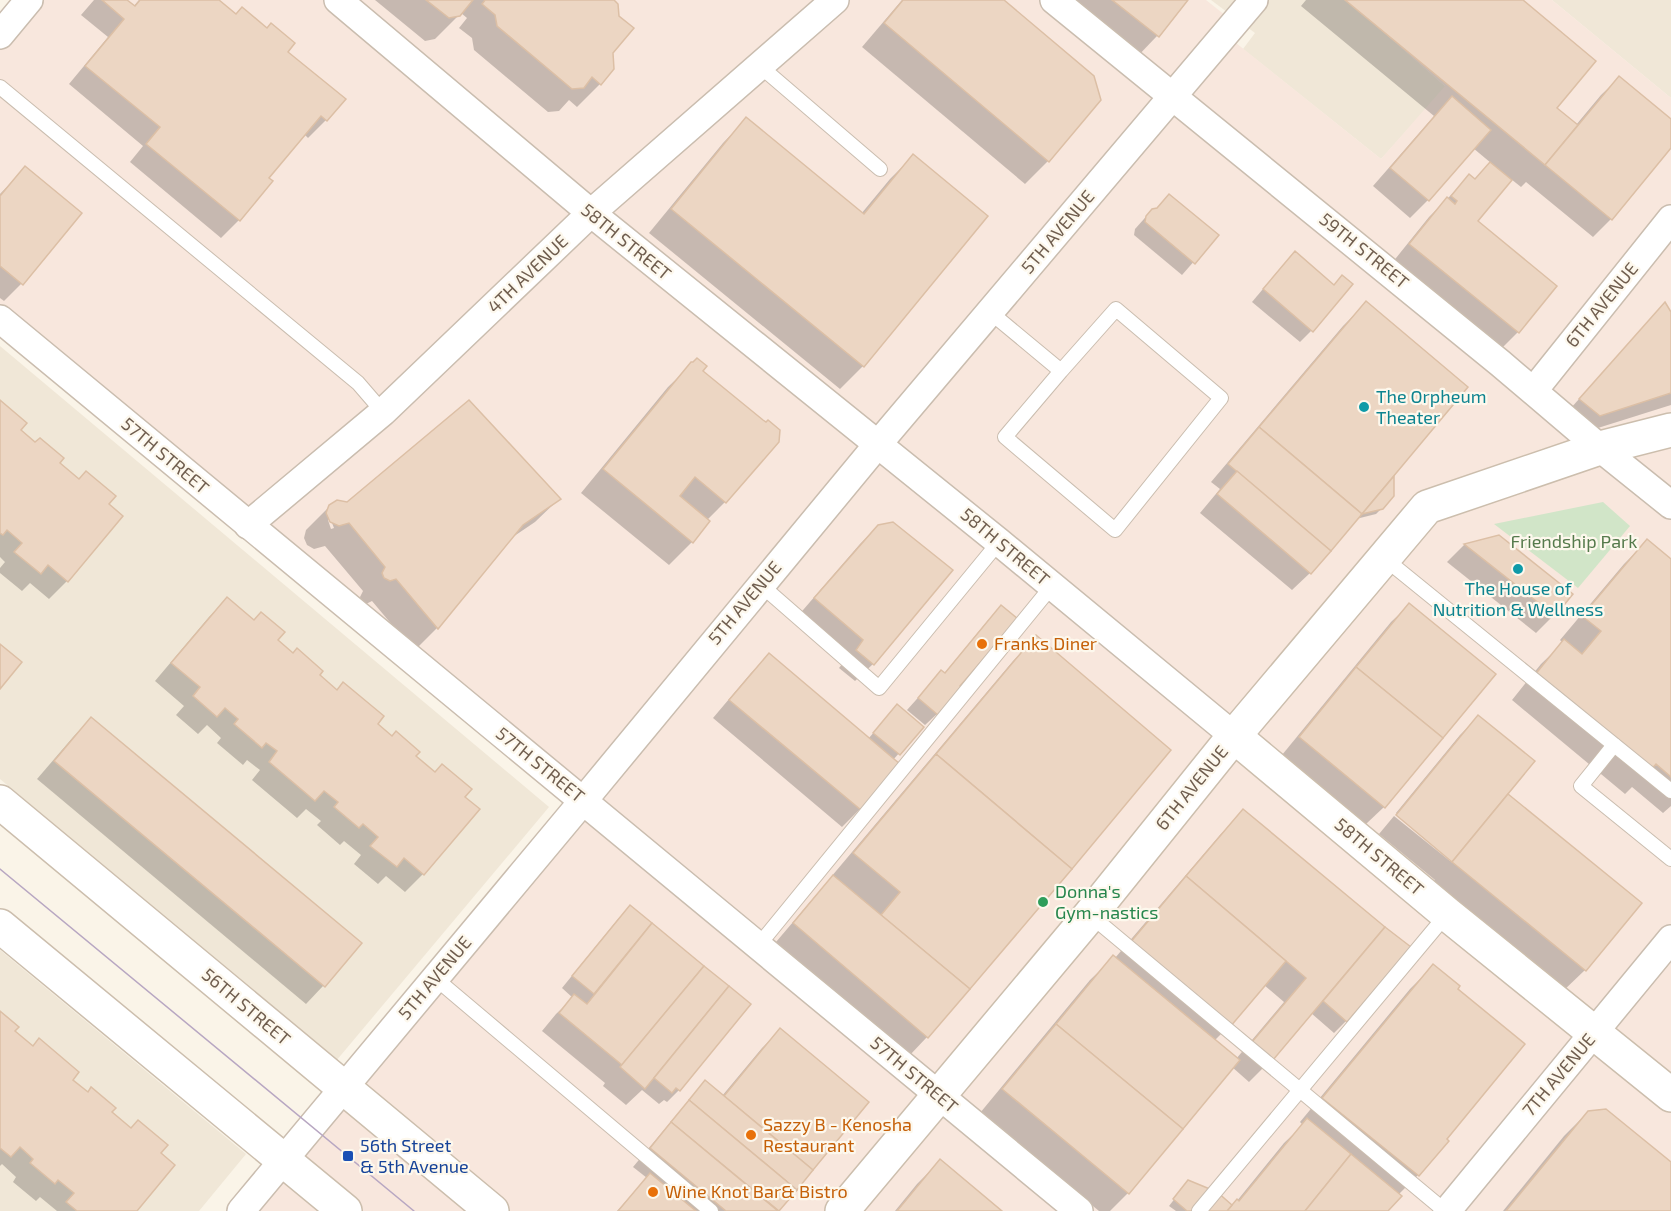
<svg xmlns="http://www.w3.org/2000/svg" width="1671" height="1211" viewBox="0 0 1671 1211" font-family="'Exo 2',sans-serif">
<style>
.residential{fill:#f0e7d7}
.commercial{fill:#f8e7dd}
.green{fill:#d1e5c8}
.shadow{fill:#0003;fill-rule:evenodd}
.building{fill:#ecd6c3;stroke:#dcbfa5;stroke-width:1.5}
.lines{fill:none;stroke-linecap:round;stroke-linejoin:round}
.lane-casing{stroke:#cabdaf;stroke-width:16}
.street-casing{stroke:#cabdaf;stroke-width:30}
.secondary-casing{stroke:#ccbead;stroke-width:36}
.lane{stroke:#fff;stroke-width:14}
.street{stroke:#fff;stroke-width:27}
.secondary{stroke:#fff;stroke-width:33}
.tram{stroke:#b8a7c2;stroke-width:1.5}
.culture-dot{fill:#0f9aa8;stroke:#fdf8ed;stroke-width:2}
.food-dot{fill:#e8710a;stroke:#fdf8ed;stroke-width:2}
.leisure-dot{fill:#2e9e5b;stroke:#fdf8ed;stroke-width:2}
.transit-dot{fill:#1a4fb4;stroke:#fdf8ed;stroke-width:2}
.labels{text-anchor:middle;stroke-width:4.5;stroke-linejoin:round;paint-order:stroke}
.street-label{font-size:18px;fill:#705e4f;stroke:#fdf8ed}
.culture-label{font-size:18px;fill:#0d838f;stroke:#fdf8ed;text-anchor:start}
.park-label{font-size:18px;fill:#557a4c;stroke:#fdf8ed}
.food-label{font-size:18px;fill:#c56008;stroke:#fdf8ed;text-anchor:start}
.leisure-label{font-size:18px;fill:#27864d;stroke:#fdf8ed;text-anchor:start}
.transit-label{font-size:18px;fill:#164399;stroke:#fdf8ed;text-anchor:start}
</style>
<rect width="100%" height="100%" fill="#faf4e8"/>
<!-- residential -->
<g class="residential">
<path d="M1211,0H1347L1446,87L1381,159L1243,49L1255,33Z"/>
<path d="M1552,0H1671V98Z"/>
<path d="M0,346L549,807L336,1061L0,779Z"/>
<path d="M0,950L246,1154L199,1211H0Z"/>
</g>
<!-- commercial -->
<path class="commercial" d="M38,0H1206L1235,23L1226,35L1381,159L1445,86L1346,0H1552L1671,98V1211H242L583,801L0,319V49Z"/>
<!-- green -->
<path class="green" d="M1603,502L1630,526L1578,588L1494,524Z"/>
<!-- shadow -->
<g class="shadow">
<path d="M94,0H125L133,7L139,0H217L286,52L326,120L308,138L304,134L267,178L239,220L221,238L130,162L143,146L69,84L108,37L81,15Z"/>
<path d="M375,0H611V53L600,84L577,107L569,100L559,111L548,112L474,50L472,38L459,28L467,18L461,13L435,39L425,41Z"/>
<path d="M902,0H1001L1048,161L1025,184L862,47Z"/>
<path d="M1060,0H1186L1157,36L1134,60Z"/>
<path d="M1306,0H1520L1555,108L1576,125L1601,95L1619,78L1671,121V145L1611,219L1593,237L1526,182L1521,187L1511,179L1476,221L1555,286L1518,332L1500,350L1392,263L1429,217L1452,194L1469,176L1474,180L1491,163L1473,148L1428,200L1410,218L1373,186L1434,116L1301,6Z"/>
<path d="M746,119L861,214L890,179L913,156L863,366L840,389L649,233L723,143Z"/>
<path d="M25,168L21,284L4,301L0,298V194Z"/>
<path d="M1152,210L1217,235L1182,275L1134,235L1135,229Z"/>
<path d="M1283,265L1311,331L1300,342L1252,302Z"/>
<path d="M1366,303L1387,481L1389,482L1382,508L1376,514L1356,519L1310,573L1292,590L1200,513L1220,489L1211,482L1343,326Z"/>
<path d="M1665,304L1671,315V405L1582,433L1562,418L1648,322Z"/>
<path d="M692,364L701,372L725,502L707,520L692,542L669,565L581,493L668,387Z"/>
<path d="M0,402L19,430L121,516L67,581L49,599L30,583L22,591L0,573V568L5,562L0,557Z"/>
<path d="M559,499L535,522L507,541L437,628L414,651L372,601L366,604L361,601L360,597L363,591L325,546L314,549L307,545L304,538L306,530L330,506L348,504ZM330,518L334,528L331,529L328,520Z"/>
<path d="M878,526L873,664L855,681L839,668L847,658L797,617L860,544Z"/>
<path d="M1499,537L1570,594L1554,615L1536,633L1447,562L1464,545Z"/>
<path d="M1647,541L1671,561V806L1663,813L1632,787L1625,794L1512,700L1541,664L1563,643L1560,640L1624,564Z"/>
<path d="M227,599L477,809L423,874L405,892L386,876L378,884L354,864L361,855L344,841L340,845L317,825L321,821L306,809L297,818L252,780L260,770L247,760L243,765L217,743L221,738L207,725L198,734L176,715L184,706L155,681L209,617Z"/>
<path d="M1409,605L1384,807L1366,824L1282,755L1391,622Z"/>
<path d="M989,619L957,686L937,714L925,725L907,710L941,672L944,674Z"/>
<path d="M1036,637L927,1037L910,1055L776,942L816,895L833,878L831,877L1013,661Z"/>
<path d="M769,655L868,739L897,706L922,727L893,760L898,764L860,809L842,827L713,718L751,673Z"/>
<path d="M1478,717L1506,794L1640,903L1585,970L1561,993L1430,886L1435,880L1379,834L1394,816L1450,861L1452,859L1396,813L1460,735Z"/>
<path d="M91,719L359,943L323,986L306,1004L37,779L74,736Z"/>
<path d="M1243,811L1408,947L1346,1021L1334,1033L1311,1013L1272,1059L1249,1082L1232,1067L1128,1193L1110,1211H1099L980,1113L1090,980L1114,957L1115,958L1220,835ZM1264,985L1284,1002L1236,1059L1214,1041L1229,1026Z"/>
<path d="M630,907L648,930L725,993L679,1090L667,1102L664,1100L659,1104L642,1090L626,1105L603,1086L605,1083L542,1031L556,1014L573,998L562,988L618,919Z"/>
<path d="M1433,966L1445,1140L1446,1141L1418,1175L1398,1195L1386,1211H1176L1169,1206L1183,1188L1232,1207L1284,1143L1303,1125L1300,1122L1410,989Z"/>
<path d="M0,1013L13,1031L159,1153L135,1211H57L40,1197L36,1201L13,1182L16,1177L2,1164L0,1166Z"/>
<path d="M780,1030L867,1102L778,1211H617L647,1178L633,1167L694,1094L705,1082L722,1096L762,1048Z"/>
<path d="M1588,1112L1671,1164V1211H1503L1564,1136Z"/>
<path d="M940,1161L999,1211H895L917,1184Z"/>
</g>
<!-- building -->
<g class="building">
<path d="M102,0H127L135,6L140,0H219L236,14L242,7L267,28L271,23L295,43L288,52L346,99L327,121L321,116L269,178L273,181L240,221L146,144L160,127L85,66L124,19Z"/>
<path d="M426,0H473L460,16L449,18Z"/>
<path d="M485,0H614L618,4L619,16L634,28L613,53L614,69L601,85L592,77L584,88L572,89L497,26L495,15L482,4Z"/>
<path d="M903,0H1004L1094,76L1101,100L1049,162L884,23Z"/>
<path d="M1112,0H1188L1159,37Z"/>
<path d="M1345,0H1523L1596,61L1557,108L1578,125L1545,165Z"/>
<path d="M1619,76L1671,119V148L1612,220L1545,165Z"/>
<path d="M1452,96L1491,130L1429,201L1390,168Z"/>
<path d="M746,117L864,214L913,154L988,216L864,367L671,209Z"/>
<path d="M1490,162L1512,180L1478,221L1557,286L1519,333L1409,244L1447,197L1455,204L1457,201L1451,196L1469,174L1475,179Z"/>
<path d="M25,166L82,213L23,285L0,266V196Z"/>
<path d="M1169,194L1219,235L1195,264L1145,222L1146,216L1152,209L1157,208Z"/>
<path d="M1295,251L1334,285L1342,275L1353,284L1313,332L1263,289Z"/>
<path d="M1366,301L1468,387L1362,514L1259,427Z"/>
<path d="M1665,302L1671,312V393L1600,416L1579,399Z"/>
<path d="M697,358L707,366L703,371L763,420L766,422L768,420L780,430L779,442L726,503L695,477L680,496L710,521L693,543L603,469L691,362H693Z"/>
<path d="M0,400L27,423L21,430L35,442L40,438L64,458L60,463L79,479L86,471L116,496L109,504L123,516L68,582L48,565L41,574L14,552L22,543L7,530L3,535L0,533Z"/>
<path d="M469,400L561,499L523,525L438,629L396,579L390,581L384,578L382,573L385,567L349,523L339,526L330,522L326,513L329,505L337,500L347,502Z"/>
<path d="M1259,427L1362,514L1331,551L1228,464Z"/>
<path d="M1237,471L1331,551L1311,574L1217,494Z"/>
<path d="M1394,476V496L1383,509L1362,514Z"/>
<path d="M893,522L953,570L874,665L856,650L863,640L814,598L878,525Z"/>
<path d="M1499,535L1573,594L1555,616L1464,544Z"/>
<path d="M1647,539L1671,559V777L1656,764L1649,772L1534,676L1564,639L1582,654L1601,631L1582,616Z"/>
<path d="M227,597L254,620L261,612L285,632L278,640L293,653L297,648L323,671L320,675L337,690L343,682L384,716L378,724L392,736L396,731L420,752L416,756L435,772L442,764L472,789L465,797L480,809L424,875L404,858L397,867L370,846L378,837L363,824L359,828L334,807L338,802L324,791L315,801L269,762L277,751L266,743L262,748L234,724L238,719L225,708L217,717L193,696L200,687L171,663Z"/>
<path d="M1409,603L1496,674L1443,738L1356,667Z"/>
<path d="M1001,605L1018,619L960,686L961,687L938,715L918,698L941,670L945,673Z"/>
<path d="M1036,635L1171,750L1072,869L936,754Z"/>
<path d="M0,644L22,662L0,689Z"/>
<path d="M769,653L900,764L861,810L729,700Z"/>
<path d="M1356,667L1443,738L1385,808L1299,737Z"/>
<path d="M897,704L924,727L900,755L873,733Z"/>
<path d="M1478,715L1535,761L1452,862L1396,815Z"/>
<path d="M91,717L362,943L325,987L54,761Z"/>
<path d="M936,754L1072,869L970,989L881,915L900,892L853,853Z"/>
<path d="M1508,794L1642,903L1586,971L1452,862Z"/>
<path d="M1243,809L1385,927L1273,1060L1252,1042L1306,978L1186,876Z"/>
<path d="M833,875L970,989L928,1038L793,923Z"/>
<path d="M1186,876L1286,961L1230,1027L1129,944Z"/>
<path d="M630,905L652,923L594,994L572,976Z"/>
<path d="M652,923L704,966L622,1065L559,1013L574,994L587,1004Z"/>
<path d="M1385,927L1411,947L1347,1022L1323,1001Z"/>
<path d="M1113,955L1240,1060L1183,1129L1056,1024Z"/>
<path d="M1433,964L1460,986L1458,989L1525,1044L1447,1139L1449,1141L1419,1176L1322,1098Z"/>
<path d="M704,966L729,986L645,1089L620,1067Z"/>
<path d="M729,986L751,1004L680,1091L676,1088L672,1093L654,1078Z"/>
<path d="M0,1011L19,1027L15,1031L33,1046L39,1038L79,1072L73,1080L88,1092L91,1087L116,1108L112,1112L131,1128L138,1120L168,1145L161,1153L175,1165L137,1211H77L66,1202L74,1193L58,1180L55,1184L30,1163L33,1159L20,1147L11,1157L0,1148Z"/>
<path d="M1056,1024L1183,1129L1129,1194L1002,1089Z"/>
<path d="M780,1028L869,1102L813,1170L724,1096Z"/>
<path d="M705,1080L813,1170L797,1190L689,1100Z"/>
<path d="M689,1100L797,1190L779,1211L671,1122Z"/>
<path d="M1606,1109L1671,1162V1211H1506L1588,1111Z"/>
<path d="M1307,1118L1351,1154L1305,1211H1227L1237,1199L1239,1201Z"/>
<path d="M671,1122L778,1211H726L650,1148Z"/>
<path d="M1351,1154L1402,1196L1388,1211H1305Z"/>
<path d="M940,1159L1002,1211H897Z"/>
<path d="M650,1173L696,1211H618Z"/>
<path d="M1188,1180L1217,1192L1232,1205L1227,1211H1187L1173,1199Z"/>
</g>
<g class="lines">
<defs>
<g id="lane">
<path d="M760,66L880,169"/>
<path d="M0,87L358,383L383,412"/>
<path d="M990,312L1061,371L1005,437L1115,530L1221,398L1116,309L1061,371"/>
<path d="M1384,558L1671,791"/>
<path d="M761,585L879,688L999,542"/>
<path d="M1614,745L1581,786L1671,859"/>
<path d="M1090,915L1445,1211"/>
<path d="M758,946L1052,586"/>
<path d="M435,978L711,1211"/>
<path d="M1199,1211L1447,914"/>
</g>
<g id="street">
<path d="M338,0L591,213L999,542L1234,736"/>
<path d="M1054,0L1500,363L1600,448L1671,505"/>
<path d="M0,35L29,0"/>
<path d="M0,319L1079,1211"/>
<path d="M1534,390L1671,219"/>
<path d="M248,525L383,412L591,213L835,0"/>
<path d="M241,1211L583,801L878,444L1254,0"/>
<path d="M1447,1211L1671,939"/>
</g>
<g id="secondary">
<path d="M1234,736L1447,914L1671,1095"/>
<path d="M0,802L492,1211"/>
<path d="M0,926L345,1211"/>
<path d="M842,1211L1090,915L1234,736L1427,507L1600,448L1671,430"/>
</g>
</defs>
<!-- lane casing -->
<use href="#lane" class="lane-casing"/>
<!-- street casing -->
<use href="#street" class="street-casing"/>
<!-- secondary casing -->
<use href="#secondary" class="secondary-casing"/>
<!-- lane -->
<use href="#lane" class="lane"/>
<!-- street -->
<use href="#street" class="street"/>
<!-- secondary -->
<use href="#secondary" class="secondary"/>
<!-- tram -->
<path class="tram" d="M0,869L414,1211"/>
</g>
<!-- markers -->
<g class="culture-dot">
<circle cx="1364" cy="407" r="6"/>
<circle cx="1518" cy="569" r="6"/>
</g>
<g class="food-dot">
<circle cx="982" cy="644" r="6"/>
<circle cx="751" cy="1135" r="6"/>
<circle cx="653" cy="1192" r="6"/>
</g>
<circle class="leisure-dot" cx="1043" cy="902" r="6"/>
<rect class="transit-dot" x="342" y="1150" width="12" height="12" rx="3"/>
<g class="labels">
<!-- street labels -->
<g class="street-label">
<text transform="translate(1058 232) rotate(-50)" y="6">5TH AVENUE</text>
<text transform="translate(626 242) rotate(39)" y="6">58TH STREET</text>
<text transform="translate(1364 251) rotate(39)" y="6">59TH STREET</text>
<text transform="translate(528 274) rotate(-44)" y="6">4TH AVENUE</text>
<text transform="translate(1602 305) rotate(-51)" y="6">6TH AVENUE</text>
<text transform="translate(165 456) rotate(40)" y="6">57TH STREET</text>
<text transform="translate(1005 547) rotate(40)" y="6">58TH STREET</text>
<text transform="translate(745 603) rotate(-50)" y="6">5TH AVENUE</text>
<text transform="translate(540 765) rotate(39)" y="6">57TH STREET</text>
<text transform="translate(1192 788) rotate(-51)" y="6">6TH AVENUE</text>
<text transform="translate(1379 857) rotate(40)" y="6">58TH STREET</text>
<text transform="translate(435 978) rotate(-50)" y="6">5TH AVENUE</text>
<text transform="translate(246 1007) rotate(40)" y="6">56TH STREET</text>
<text transform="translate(914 1075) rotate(40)" y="6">57TH STREET</text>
<text transform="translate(1559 1075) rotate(-50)" y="6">7TH AVENUE</text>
</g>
<!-- culture labels -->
<g class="culture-label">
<text x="1376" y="403">The Orpheum<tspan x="1376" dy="21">Theater</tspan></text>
<text x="1518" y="595" text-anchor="middle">The House of<tspan x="1518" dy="21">Nutrition &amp; Wellness</tspan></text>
</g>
<!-- park labels -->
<g class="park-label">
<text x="1574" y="548">Friendship Park</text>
</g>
<!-- food labels -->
<g class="food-label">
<text x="994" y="650">Franks Diner</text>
<text x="763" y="1131">Sazzy B - Kenosha<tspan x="763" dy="21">Restaurant</tspan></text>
<text x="665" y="1198">Wine Knot Bar&amp; Bistro</text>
</g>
<!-- leisure labels -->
<g class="leisure-label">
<text x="1055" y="898">Donna's<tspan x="1055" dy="21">Gym-nastics</tspan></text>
</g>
<!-- transit labels -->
<g class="transit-label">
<text x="360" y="1152">56th Street<tspan x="360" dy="21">&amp; 5th Avenue</tspan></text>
</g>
</g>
</svg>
